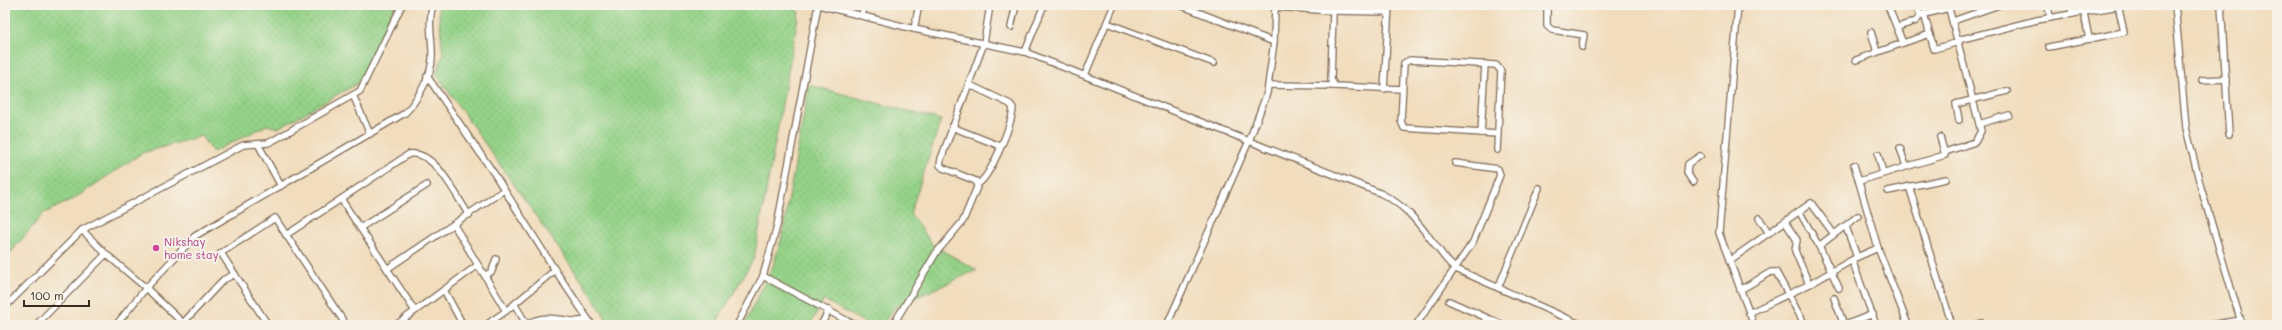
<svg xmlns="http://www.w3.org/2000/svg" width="2282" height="330" viewBox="0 0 2282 330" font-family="Mali,sans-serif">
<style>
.grass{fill:url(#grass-dots);stroke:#687e53}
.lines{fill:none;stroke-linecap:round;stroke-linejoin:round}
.minor-casing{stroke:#7b6855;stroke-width:8}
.minor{stroke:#fff;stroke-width:5.5}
.hotel-dot{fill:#d1479c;stroke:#f7f3e8;stroke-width:1.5}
.labels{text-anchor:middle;stroke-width:4;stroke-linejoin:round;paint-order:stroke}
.hotel-label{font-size:11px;fill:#b23c85;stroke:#f7f3e8;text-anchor:start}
</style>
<defs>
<pattern id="grass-dots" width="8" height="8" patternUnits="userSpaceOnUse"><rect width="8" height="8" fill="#94d288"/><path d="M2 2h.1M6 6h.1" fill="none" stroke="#80b475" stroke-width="1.8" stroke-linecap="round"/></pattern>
</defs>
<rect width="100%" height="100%" fill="#f7f3e8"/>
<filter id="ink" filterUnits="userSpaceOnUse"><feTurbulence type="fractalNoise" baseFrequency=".025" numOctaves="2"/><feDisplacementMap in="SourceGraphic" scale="8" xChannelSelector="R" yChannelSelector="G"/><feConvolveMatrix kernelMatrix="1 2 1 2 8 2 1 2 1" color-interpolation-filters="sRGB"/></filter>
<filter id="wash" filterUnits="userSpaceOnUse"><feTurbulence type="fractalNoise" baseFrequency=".012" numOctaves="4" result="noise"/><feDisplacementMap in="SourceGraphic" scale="16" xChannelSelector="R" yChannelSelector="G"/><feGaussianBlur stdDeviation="0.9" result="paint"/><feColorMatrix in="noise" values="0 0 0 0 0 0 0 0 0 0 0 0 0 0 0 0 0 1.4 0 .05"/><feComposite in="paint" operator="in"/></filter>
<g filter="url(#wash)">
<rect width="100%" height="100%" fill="#f1dcbc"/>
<!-- grass -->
<g class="grass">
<path d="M5,5H395L360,82L278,128L267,125L213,152L201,136L142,153L72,200L44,213L5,259Z"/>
<path d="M438,5H788L799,12L754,258L715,325H610L593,297L436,74L443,55Z"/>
<path d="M809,85L941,120L910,214L934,246L977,270L895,307L882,325H869L824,300L810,325H744L773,266L782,237Z"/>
</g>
</g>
<g filter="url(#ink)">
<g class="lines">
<defs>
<g id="minor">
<path d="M819,5L914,29L1025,52L1380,193C1407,206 1418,223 1436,246C1442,254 1448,263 1456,269L1582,325"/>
<path d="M1180,5L1274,42"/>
<path d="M1547,5V26L1552,30L1584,35L1582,47"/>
<path d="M1738,5L1719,233L1754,325"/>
<path d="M1913,5L1921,15"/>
<path d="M2048,5L2050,18"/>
<path d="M2071,5L2072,14"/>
<path d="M2175,5L2186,128L2201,188L2242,325"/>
<path d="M2221,5L2229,134"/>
<path d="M2276,5H2277"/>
<path d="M1275,7L1333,11L1331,80L1335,86L1402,89"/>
<path d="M1333,11L1388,12"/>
<path d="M2084,13L2089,39"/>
<path d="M1924,14L1934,49L1959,42"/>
<path d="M862,16L864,5"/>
<path d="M1953,21L1999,5"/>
<path d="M1107,23L1214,63"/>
<path d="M1011,27L1016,5"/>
<path d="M1898,27L1916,21L1921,15L1949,8"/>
<path d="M914,29L919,5"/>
<path d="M1871,32L1877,52"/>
<path d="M1958,40L2037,20L2119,6"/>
<path d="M1903,43L1930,34"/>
<path d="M2049,47L2124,32L2118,5"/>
<path d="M1025,52L1044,5"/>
<path d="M1856,60L1903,43L1888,6"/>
<path d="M1085,75L1114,5"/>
<path d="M427,76L495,175L555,270"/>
<path d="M2202,80L2226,79"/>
<path d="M970,85L1010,104L1013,108C1012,124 991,176 978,184"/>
<path d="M1270,85L1335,86"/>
<path d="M1384,89L1389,5"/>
<path d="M353,95L370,134"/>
<path d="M1959,120L1956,104L2007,91"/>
<path d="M1979,124L2009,115"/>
<path d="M952,127L1000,146"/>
<path d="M1481,133L1485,64"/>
<path d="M258,144L281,186"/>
<path d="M1900,148L1906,166"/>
<path d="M1497,150L1501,71L1496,65L1410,60L1404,63L1401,121L1404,128L1498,134"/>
<path d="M1945,152L1975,142L1981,131L1948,5"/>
<path d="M1878,154L1883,173"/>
<path d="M1854,165L1878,248L1908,325"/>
<path d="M1859,181L1945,155L1940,137"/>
<path d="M1693,182L1687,173L1688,164L1700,156"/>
<path d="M1909,186L1952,325"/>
<path d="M1888,191L1946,179"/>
<path d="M341,199L409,154C435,149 456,196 469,215"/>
<path d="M1799,211L1819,246L1839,288"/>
<path d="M1759,218L1769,233"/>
<path d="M1785,222L1797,240L1795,251L1809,284"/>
<path d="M1846,227L1857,257"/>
<path d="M360,228L427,185"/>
<path d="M82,230L243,145L268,143L274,140L360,91L402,5"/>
<path d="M286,235L341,199L415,311L396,325"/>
<path d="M1819,246L1858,216"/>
<path d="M1855,258L1878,248"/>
<path d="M1729,261L1811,203L1834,234"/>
<path d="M478,265L485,276"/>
<path d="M387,269L504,190"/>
<path d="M235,274L223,280L183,323L146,288L195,236L405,113C417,101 432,75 432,58C433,39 427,23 433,5"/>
<path d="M763,276L855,325"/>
<path d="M1498,288L1539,188"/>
<path d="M444,290L463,325"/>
<path d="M1740,290L1771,272H1776L1805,325"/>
<path d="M1834,298L1844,325"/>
<path d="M1449,301L1503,325"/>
<path d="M515,305L527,325"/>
<path d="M5,307L82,230L106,254L146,288L116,325"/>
<path d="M415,311L478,265L454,225"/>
<path d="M506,311L555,270L592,325"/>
<path d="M1749,313L1812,283L1852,260L1876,325"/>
<path d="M896,320L936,253L963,221L977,187L976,181L943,168L940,165L941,159L984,43L990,5"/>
<path d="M527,324C552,310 569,327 588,319"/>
<path d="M36,325L106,254"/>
<path d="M268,325L221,253L275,218L346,325"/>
<path d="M486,325L506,311L485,276L492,271L496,259"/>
<path d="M737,325L763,276L777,226L818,5"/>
<path d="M821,325L829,310"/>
<path d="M892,325L896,320L903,325"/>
<path d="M1167,325L1249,141L1267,93L1274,42L1275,5"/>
<path d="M1416,325L1473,242L1500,175L1498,169L1455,163"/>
<path d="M1483,325L1486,318"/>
<path d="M1845,325L1873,314"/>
<path d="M1974,325L1982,323L1985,325"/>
<path d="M2210,325L2241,320"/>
</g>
</defs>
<!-- minor casing -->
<use href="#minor" class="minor-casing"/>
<!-- minor -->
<use href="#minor" class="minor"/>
</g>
</g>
<!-- markers -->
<circle class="hotel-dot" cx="156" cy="248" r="4"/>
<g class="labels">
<!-- hotel labels -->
<g class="hotel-label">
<text x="164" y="246">Nikshay<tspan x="164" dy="13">home stay</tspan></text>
</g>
</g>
<!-- margin -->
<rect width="2282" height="330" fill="none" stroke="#f7f3e8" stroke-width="20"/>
<!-- scale -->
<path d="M24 300v6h65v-6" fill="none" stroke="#3b2a1e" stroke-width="2"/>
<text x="30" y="300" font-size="12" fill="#3b2a1e" stroke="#f7f3e8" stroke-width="3" paint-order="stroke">100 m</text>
</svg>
